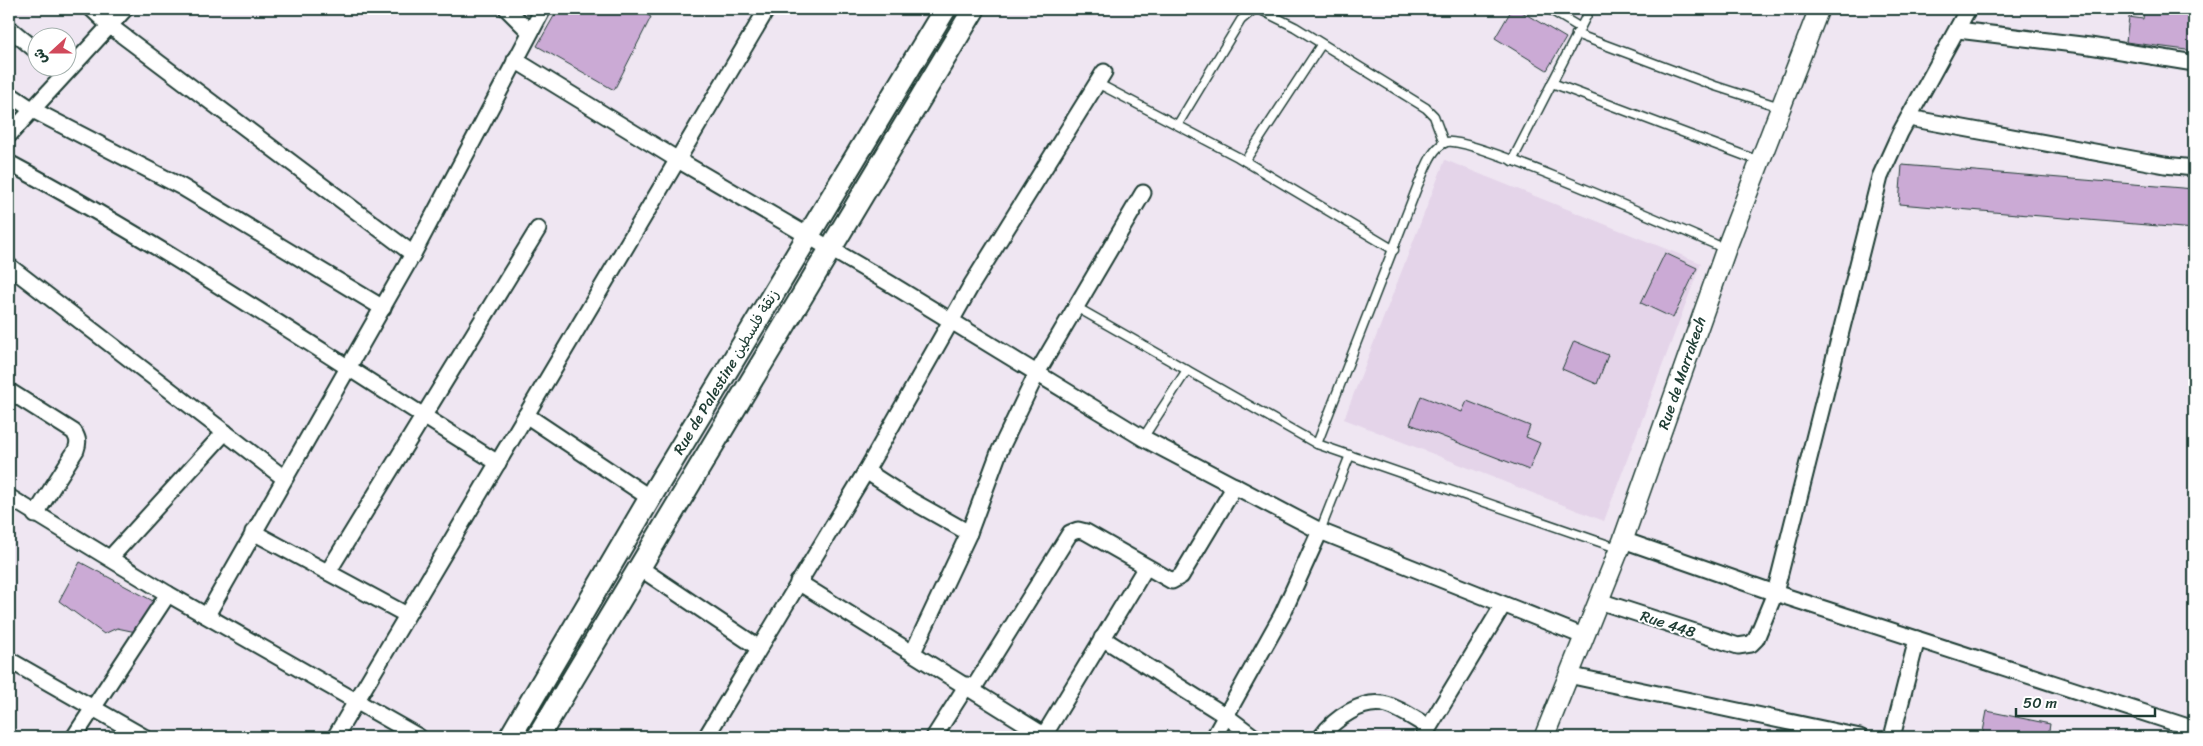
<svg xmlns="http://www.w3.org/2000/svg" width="2203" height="746" font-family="Sriracha,'Playpen Sans Arabic',sans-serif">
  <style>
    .built { fill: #e4d4e9 }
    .building { fill: #cbaad5; stroke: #1f3d34 }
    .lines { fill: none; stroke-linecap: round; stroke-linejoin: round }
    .service-casing { stroke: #1f3d34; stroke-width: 11 }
    .minor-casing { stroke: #1f3d34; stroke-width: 19 }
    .tertiary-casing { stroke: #1f3d34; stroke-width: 22 }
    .secondary-casing { stroke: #1f3d34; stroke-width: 25 }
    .service { stroke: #fff; stroke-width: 8 }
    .minor { stroke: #fff; stroke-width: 15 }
    .tertiary { stroke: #fff; stroke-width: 19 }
    .secondary { stroke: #fff; stroke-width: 21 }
    .labels { text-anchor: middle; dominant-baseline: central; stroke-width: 4; stroke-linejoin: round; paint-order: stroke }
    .street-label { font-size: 15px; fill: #1f3d34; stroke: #fff }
  </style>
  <rect width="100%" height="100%" fill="#efe6f2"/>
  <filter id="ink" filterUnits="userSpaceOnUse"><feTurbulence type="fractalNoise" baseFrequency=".02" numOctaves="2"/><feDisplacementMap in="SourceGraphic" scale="10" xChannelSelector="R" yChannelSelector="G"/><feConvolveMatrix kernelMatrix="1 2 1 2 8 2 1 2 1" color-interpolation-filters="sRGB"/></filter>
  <g filter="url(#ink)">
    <!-- built -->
    <path class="built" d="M1445 160 1701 263 1604 521 1344 419Z"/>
    <!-- building -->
    <g class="building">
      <path d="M558 9H636L651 17 614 90 537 46Z"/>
      <path d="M1512 9H1517L1566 38 1547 70 1495 38Z"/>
      <path d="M2144 9H2194V51L2126 42 2129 17 2143 19Z"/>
      <path d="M1902 165 2194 189V229L1899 204Z"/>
      <path d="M1665 253 1697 268 1673 318 1641 303Z"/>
      <path d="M1574 341 1608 355 1597 384 1562 369Z"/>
      <path d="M1421 396 1462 412 1467 401 1530 426 1526 437 1540 443 1529 470 1410 424Z"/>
      <path d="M80 562 155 602 136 632 117 628 104 634 59 601Z"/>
      <path d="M1987 711 2050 724 2048 737H1982Z"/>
    </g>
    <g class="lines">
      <!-- service casing -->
      <g class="service-casing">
        <g id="service">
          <path d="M1259 9 1295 27 1426 108 1434 116 1444 143"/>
          <path d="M1549 9 1579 27"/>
          <path d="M1576 34 1715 86 1780 107"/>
          <path d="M1097 83 1238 157 1394 250"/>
          <path d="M1552 83 1759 161"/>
          <path d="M1178 124 1241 20 1254 9"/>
          <path d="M1245 161 1321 45"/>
          <path d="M1512 161 1590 9"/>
          <path d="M1076 307 1317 444 1620 549"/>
          <path d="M1143 438 1187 370"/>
          <path d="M1317 444 1418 185C1425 171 1431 147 1447 142 1471 136 1688 233 1726 249"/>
          <path d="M1320 531 1350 455"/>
        </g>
      </g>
      <!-- minor casing -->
      <g class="minor-casing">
        <g id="minor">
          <path d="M92 9 110 26 413 254"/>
          <path d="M507 9 530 32"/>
          <path d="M9 28 38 52"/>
          <path d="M1958 30 2090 46 2194 63"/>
          <path d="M515 60 678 160 889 283 1143 438 1320 531 1583 636"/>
          <path d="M9 94 33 110 182 187 383 308"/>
          <path d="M1909 118 2165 165 2194 168"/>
          <path d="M9 135 125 9"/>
          <path d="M9 163C178 253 336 362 498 463"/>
          <path d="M9 266 284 478"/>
          <path d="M9 391 74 432C78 439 79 442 76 450L35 515"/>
          <path d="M526 415 650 498"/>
          <path d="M866 471 912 501 969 533"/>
          <path d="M9 497 168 594 419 737"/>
          <path d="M253 532 407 615"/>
          <path d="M1623 540 1775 593 2194 729"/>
          <path d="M110 558 225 432"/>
          <path d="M640 568 759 648"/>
          <path d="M328 572 538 229"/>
          <path d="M798 582 1047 737"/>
          <path d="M1599 601 1738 646 1751 644 1756 639 1775 593 1880 177 1900 133 1968 9"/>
          <path d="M207 615 413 254 543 9"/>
          <path d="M1102 638 1226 716 1254 737"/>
          <path d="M913 652 969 533 999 452 1037 373 1143 193"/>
          <path d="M9 660 144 737"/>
          <path d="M1568 675 1860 737"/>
          <path d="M973 689 1070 533 1078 530 1086 532 1172 581 1181 576 1235 486"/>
          <path d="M74 737 168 594"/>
          <path d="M335 737 767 9"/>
          <path d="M706 737 866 471 972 284 1104 72"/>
          <path d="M934 737 967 685"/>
          <path d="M1043 737 1146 567"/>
          <path d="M1214 737 1282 615 1320 531"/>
          <path d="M1321 737C1334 719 1363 698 1387 705 1401 709 1416 720 1429 727"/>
          <path d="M1423 737 1503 605"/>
          <path d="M1892 737 1917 639"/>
        </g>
      </g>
      <!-- tertiary casing -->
      <g class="tertiary-casing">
        <path id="tertiary" d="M1544 737 1623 540 1726 249 1819 9"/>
      </g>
      <!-- secondary casing -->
      <g class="secondary-casing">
        <g id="secondary">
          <path d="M510 737 650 498 945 9"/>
          <path d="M538 737 974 9"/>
        </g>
      </g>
      <!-- service -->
      <use href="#service" class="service"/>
      <!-- minor -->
      <use href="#minor" class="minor"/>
      <!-- tertiary -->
      <use href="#tertiary" class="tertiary"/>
      <!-- secondary -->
      <use href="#secondary" class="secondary"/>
    </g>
  </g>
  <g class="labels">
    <!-- street labels -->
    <g class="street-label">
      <text transform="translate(726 372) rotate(-59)">Rue de Palestine زنقة فلسطين</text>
      <text transform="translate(1682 373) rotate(-71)">Rue de Marrakech</text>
      <text transform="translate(1668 624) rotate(18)">Rue 448</text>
    </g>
  </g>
  <!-- margin -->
  <rect width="2203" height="746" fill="none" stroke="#fff" stroke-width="30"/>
  <rect x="15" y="15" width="2173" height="716" fill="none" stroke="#1f3d34" stroke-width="2" filter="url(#ink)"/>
  <!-- north arrow -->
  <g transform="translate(52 52) rotate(249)"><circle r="24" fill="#ffffff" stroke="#a5b1ae"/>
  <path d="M0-4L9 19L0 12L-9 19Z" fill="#d1495b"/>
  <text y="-8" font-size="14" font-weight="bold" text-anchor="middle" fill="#1f3d34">ش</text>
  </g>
  <!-- scale -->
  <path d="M2016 708v8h139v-8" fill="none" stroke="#1f3d34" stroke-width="2.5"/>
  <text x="2023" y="708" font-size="15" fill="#1f3d34" stroke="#ffffff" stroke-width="4" paint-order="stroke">50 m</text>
</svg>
